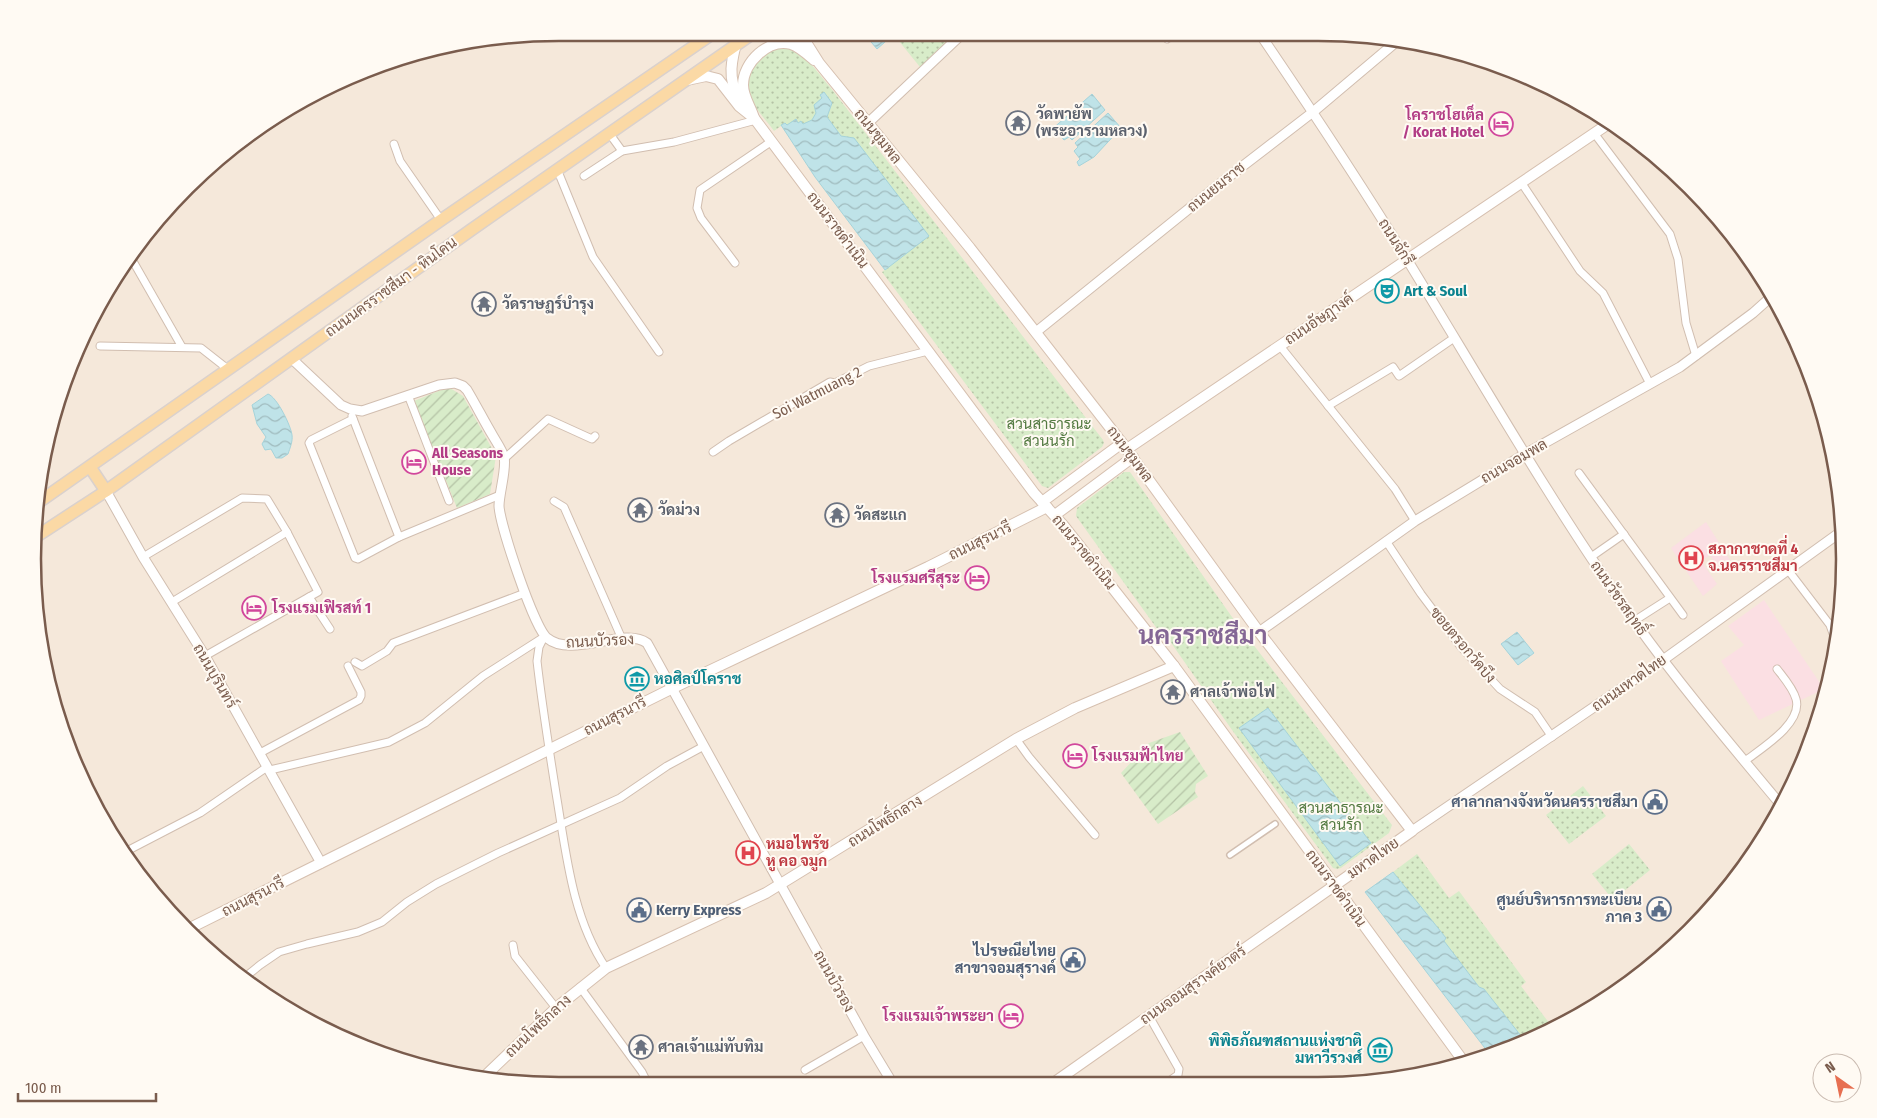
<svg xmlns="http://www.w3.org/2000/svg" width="1877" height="1118" font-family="'Fira Sans Condensed',Sarabun,sans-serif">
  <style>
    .residential { fill: #f5e8da }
    .medical { fill: #fbdfe3 }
    .grass { fill: url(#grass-dots) }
    .garden { fill: url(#garden-furrows) }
    .water { fill: url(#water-waves); stroke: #a5d3da }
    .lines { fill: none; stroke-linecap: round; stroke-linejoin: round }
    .pedestrian-casing { stroke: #d1beb0; stroke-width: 8 }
    .minor-casing { stroke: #d1beb0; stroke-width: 9 }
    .tertiary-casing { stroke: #d1beb0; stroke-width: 11 }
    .secondary-casing { stroke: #d6c0b0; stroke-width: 12 }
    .primary-casing { stroke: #dad1cd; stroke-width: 14 }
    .pedestrian { stroke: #fff; stroke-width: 5 }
    .minor { stroke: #fff; stroke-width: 7 }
    .tertiary { stroke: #fff; stroke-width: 9 }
    .secondary { stroke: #fff; stroke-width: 10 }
    .primary { stroke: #fbd9a5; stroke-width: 11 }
    .labels { text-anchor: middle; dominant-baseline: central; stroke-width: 4; stroke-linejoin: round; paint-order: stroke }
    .worship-label { font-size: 15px; font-weight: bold; fill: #5b616d; stroke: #fffaf3; text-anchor: start }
    .hotel-label { font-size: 15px; font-weight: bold; fill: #b23c85; stroke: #fffaf3; text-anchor: end }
    .street-label { font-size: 15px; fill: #7a5c4d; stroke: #fffaf3 }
    .culture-label { font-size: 15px; font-weight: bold; fill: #0d838f; stroke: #fffaf3; text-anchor: start }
    .park-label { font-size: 15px; fill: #537a41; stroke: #fffaf3 }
    .health-label { font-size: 15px; font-weight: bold; fill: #be3a42; stroke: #fffaf3; text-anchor: start }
    .service-label { font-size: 15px; font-weight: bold; fill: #4e5e75; stroke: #fffaf3; text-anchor: end }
    .town-label { font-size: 25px; font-weight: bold; fill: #846695; stroke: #fffaf3 }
    .rim { fill: none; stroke: #7a5c4d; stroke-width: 2.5 }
  </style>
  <defs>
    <pattern id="grass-dots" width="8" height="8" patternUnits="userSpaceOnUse" patternTransform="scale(1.25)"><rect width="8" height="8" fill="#d8ecc9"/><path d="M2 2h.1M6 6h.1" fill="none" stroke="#b4c2a5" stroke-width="1.8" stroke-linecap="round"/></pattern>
    <pattern id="garden-furrows" width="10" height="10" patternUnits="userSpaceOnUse" patternTransform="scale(1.25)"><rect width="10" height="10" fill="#d8ecc9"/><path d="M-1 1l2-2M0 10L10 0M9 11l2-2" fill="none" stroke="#b4c2a5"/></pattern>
    <pattern id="water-waves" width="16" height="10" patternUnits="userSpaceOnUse" patternTransform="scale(1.25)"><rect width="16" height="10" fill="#bfe3e8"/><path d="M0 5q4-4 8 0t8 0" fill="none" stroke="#a0bbbe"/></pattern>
  </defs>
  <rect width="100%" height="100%" fill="#fdf6ec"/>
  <!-- residential -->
  <path class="residential" d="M1353 34 1488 61 1611 121 1690 187 1756 267 1805 358 1834 457 1844 559 1834 662 1804 761 1756 852 1665 955 1581 1015 1487 1058 1353 1084H524L389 1057 266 997 187 931 141 879 103 822 61 729 43 661 33 559 37 490 60 390 121 266 187 187 239 141 326 87 390 60 490 37Z"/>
  <!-- medical -->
  <g class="medical">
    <path d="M1706 522 1733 565 1722 573 1710 555 1701 561 1717 584 1703 596 1671 548Z"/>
    <path d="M1764 600 1824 689 1759 720 1721 661 1744 645 1728 626Z"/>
  </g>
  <!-- grass -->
  <g class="grass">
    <path d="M894 35H954L920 67Z"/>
    <path d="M782 47C805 51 816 71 830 87L1103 440 1104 443 1102 447 1048 488 1042 486 882 272 928 236 841 136 827 117 832 103 822 98C817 107 816 124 804 124 798 124 793 124 787 126L785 123 774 131C766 120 754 108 749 95 746 90 747 85 748 80 751 59 763 53 782 47Z"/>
    <path d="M1124 472H1130L1232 617 1392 825 1389 833 1341 868 1337 869 1333 868 1232 730 1167 637H1163L1076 516 1077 508Z"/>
    <path d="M1583 786 1606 816 1569 844 1546 815Z"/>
    <path d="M1629 844 1650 870 1613 900 1592 874Z"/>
    <path d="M1417 854 1449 898 1459 891 1526 982 1521 986 1553 1028 1525 1041 1484 989 1479 987 1444 941 1446 938 1393 872Z"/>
  </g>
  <!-- garden -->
  <g class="garden">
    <path d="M446 388H450L463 396 496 456 490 494 457 508 414 401Z"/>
    <path d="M1180 732 1208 776 1196 784 1195 792 1198 797 1158 824 1121 773 1149 743Z"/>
  </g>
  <!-- water -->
  <g class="water">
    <path d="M893 35 877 49 866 36Z"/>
    <path d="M824 92 832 103 827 117 841 136 854 138 929 236 885 270 815 177 781 125 785 123 787 125 796 119 798 123 801 121 803 124 812 120 816 113 814 105 822 98 820 95Z"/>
    <path d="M1092 94 1105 110 1072 140 1069 137 1064 140 1058 132 1053 135 1050 131Z"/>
    <path d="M1108 113 1121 128 1094 157 1079 166 1077 162 1080 159 1074 151 1078 147 1075 143Z"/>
    <path d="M268 394C277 397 291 426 292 435 293 441 290 448 288 454L282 458H276L271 449 265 450 262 444 266 437 257 424 252 405Z"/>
    <path d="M1517 632 1534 653 1518 665 1501 644Z"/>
    <path d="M1268 708 1371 843 1340 866 1239 728Z"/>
    <path d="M1393 872 1446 938 1444 941 1479 987 1484 989 1525 1041 1491 1056 1365 892Z"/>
  </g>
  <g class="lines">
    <!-- pedestrian casing -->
    <g class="pedestrian-casing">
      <path id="pedestrian" d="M1230 855 1275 824"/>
    </g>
    <!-- minor casing -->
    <g class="minor-casing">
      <g id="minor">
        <path d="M1167 39 1174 34"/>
        <path d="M609 133 622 151"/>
        <path d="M1594 133 1670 234 1678 259 1686 323 1696 356"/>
        <path d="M394 144 400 161 441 220"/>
        <path d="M557 169 593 257 659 352"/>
        <path d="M584 176 622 151 674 142 756 120"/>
        <path d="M1521 182 1580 271 1603 293 1650 384"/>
        <path d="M130 256 182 347"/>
        <path d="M735 263 701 218 697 208 700 190 772 141"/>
        <path d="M123 264 132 259"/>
        <path d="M100 346 201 348 229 370"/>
        <path d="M1280 346 1395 489 1415 521"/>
        <path d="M408 395 449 501"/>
        <path d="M1328 406 1393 367 1399 376 1454 338"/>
        <path d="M352 416 399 537"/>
        <path d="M353 419 311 440 309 443 355 558 358 559 399 537 500 495"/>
        <path d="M713 452 729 441 830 382 835 383 869 366 928 351"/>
        <path d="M504 459 548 419 592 439 595 436"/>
        <path d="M1579 473 1683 615"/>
        <path d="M554 501 564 507 622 639"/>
        <path d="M1386 541 1421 594 1461 647 1500 689 1535 712 1552 737"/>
        <path d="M143 557 242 498 267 499 287 532 318 592 309 597 330 629"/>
        <path d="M1591 557 1624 534"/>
        <path d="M1788 570 1830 625 1836 642"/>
        <path d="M172 602 287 532"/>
        <path d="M1634 621 1670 598"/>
        <path d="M544 637 539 647 537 661C542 705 549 749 556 793 566 852 572 918 606 968"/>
        <path d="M205 656 309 597"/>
        <path d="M355 662 362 666 387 651 393 643 525 593"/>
        <path d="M1016 739 1029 757 1095 835"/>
        <path d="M260 753 359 700 361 696V692L348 666"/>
        <path d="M1745 761C1762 748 1803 723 1796 699 1793 688 1784 678 1777 669"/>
        <path d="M270 770 389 742 425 723 483 676 544 637"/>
        <path d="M123 853 200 813 267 767"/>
        <path d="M513 945 515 956 556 1008"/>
        <path d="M244 978 260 965 279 952 307 944 358 932 382 922 407 902 436 884 498 853 620 798 667 766 704 746"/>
        <path d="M580 987 642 1072 648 1084"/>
        <path d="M1149 1016 1179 1069 1178 1075 1165 1084"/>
        <path d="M805 1070 864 1036"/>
      </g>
    </g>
    <!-- tertiary casing -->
    <g class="tertiary-casing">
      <g id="tertiary">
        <path d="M1260 34C1311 109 1361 184 1408 261 1482 382 1553 506 1635 622 1680 685 1731 745 1781 805"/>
        <path d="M868 123 961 35"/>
        <path d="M1036 332 1222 182 1313 112 1396 42"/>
        <path d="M292 359 341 405 350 409 362 411 439 385 455 383 463 386 467 390C476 405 484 421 493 436 497 443 502 450 504 457 507 468 499 493 499 506 500 525 534 628 547 638 572 659 624 626 647 643L864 1036 893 1084"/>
        <path d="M106 491 143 557 205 656 321 863"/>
        <path d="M1259 632 1415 521 1525 454 1680 367 1753 313 1772 296"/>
        <path d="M1412 831 1663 660 1842 531"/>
        <path d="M1663 956 1667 953"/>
      </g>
    </g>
    <!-- secondary casing -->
    <g class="secondary-casing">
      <g id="secondary">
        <path d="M738 36C732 58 726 79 740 99"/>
        <path d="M789 36 803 45"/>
        <path d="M802 36 819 63 970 248 1122 443 1259 632 1412 831 1052 1084"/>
        <path d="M687 80 706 76 718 79 739 106 754 118 1034 493 1063 525 1174 666 1464 1062"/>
        <path d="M754 118C751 107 743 97 743 85 743 62 769 38 791 44 800 47 807 54 814 60"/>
        <path d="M1127 449 1611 122"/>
        <path d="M1042 502 1122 443"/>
        <path d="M1055 515 1133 457"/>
        <path d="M186 930 673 688 928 567 1047 507"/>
        <path d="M485 1076 556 1008 606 968 766 893 1016 739 1075 708 1174 666"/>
      </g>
    </g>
    <!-- primary casing -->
    <g class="primary-casing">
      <g id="primary">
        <path d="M90 467 106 491"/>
        <path d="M36 504 441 220 709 36"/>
        <path d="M34 538 106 491 471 230 749 36"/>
      </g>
    </g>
    <!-- pedestrian -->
    <use href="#pedestrian" class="pedestrian"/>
    <!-- minor -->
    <use href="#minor" class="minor"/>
    <!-- tertiary -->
    <use href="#tertiary" class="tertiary"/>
    <!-- secondary -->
    <use href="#secondary" class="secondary"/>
    <!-- primary -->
    <use href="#primary" class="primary"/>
  </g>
  <!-- icons -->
  <defs>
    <g id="temple-ring" transform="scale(1.25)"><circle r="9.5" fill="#fffaf3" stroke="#6b7280" stroke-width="1.5"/><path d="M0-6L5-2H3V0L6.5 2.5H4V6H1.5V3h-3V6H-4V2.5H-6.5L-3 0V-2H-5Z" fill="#6b7280"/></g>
    <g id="hotel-ring" transform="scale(1.25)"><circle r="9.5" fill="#fffaf3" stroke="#d1479c" stroke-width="1.5"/><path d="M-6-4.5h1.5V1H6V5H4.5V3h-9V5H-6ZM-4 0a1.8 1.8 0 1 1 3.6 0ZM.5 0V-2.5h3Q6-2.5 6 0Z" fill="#d1479c"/></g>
    <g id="theatre-ring" transform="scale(1.25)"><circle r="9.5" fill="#fffaf3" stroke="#0f9aa8" stroke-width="1.5"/><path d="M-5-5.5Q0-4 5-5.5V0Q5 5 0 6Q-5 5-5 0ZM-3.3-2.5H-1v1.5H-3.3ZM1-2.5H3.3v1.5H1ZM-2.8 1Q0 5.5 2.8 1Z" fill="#0f9aa8"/></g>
    <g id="hospital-ring" transform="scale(1.25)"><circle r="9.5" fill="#fffaf3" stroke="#e0444e" stroke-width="1.5"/><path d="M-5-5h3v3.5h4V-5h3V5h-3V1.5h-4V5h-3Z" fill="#e0444e"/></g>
    <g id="museum-ring" transform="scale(1.25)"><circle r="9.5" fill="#fffaf3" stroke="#0f9aa8" stroke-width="1.5"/><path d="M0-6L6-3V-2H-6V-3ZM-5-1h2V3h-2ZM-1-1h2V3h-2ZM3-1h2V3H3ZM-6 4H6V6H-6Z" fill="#0f9aa8"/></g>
    <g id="civic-ring" transform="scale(1.25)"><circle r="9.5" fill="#fffaf3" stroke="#5c6f8a" stroke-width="1.5"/><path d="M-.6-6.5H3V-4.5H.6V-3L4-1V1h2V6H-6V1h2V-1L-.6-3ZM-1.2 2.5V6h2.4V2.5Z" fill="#5c6f8a"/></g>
  </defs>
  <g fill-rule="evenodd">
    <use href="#temple-ring" x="1018" y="123"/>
    <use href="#hotel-ring" x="1501" y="124"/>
    <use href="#theatre-ring" x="1387" y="291"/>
    <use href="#temple-ring" x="484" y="304"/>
    <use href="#hotel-ring" x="414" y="462"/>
    <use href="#temple-ring" x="640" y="510"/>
    <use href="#temple-ring" x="837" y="515"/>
    <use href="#hospital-ring" x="1691" y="558"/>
    <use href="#hotel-ring" x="977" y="578"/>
    <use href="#hotel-ring" x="254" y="608"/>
    <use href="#museum-ring" x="637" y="679"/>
    <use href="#temple-ring" x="1173" y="692"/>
    <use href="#hotel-ring" x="1075" y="756"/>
    <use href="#civic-ring" x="1655" y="802"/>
    <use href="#hospital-ring" x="748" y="853"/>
    <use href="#civic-ring" x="1659" y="909"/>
    <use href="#civic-ring" x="639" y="910"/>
    <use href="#civic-ring" x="1073" y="960"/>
    <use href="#hotel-ring" x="1011" y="1016"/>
    <use href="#temple-ring" x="641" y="1047"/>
    <use href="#museum-ring" x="1380" y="1050"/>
  </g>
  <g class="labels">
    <!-- worship labels -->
    <g class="worship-label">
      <text x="1036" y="114">วัดพายัพ<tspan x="1036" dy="17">(พระอารามหลวง)</tspan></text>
      <text x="502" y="304">วัดราษฏร์บำรุง</text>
      <text x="658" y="510">วัดม่วง</text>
      <text x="854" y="515">วัดสะแก</text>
      <text x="1190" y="692">ศาลเจ้าพ่อไฟ</text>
      <text x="658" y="1047">ศาลเจ้าแม่ทับทิม</text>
    </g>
    <!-- hotel labels -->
    <g class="hotel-label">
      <text x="1484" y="115">โคราชโฮเต็ล<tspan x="1484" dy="17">/ Korat Hotel</tspan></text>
      <text x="432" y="453" text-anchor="start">All Seasons<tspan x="432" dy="17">House</tspan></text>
      <text x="960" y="578">โรงแรมศรีสุระ</text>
      <text x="272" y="608" text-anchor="start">โรงแรมเฟิรสท์ 1</text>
      <text x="1092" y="756" text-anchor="start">โรงแรมฟ้าไทย</text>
      <text x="994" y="1016">โรงแรมเจ้าพระยา</text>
    </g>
    <!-- street labels -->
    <g class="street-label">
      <text transform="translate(878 136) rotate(51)">ถนนชุมพล</text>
      <text transform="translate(1216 187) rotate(-39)">ถนนยมราช</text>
      <text transform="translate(838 230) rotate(53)">ถนนราชดำเนิน</text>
      <text transform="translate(1396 242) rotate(58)">ถนนจักรี</text>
      <text transform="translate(391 287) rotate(-36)">ถนนนครราชสีมา - หินโคน</text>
      <text transform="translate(1319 319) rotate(-34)">ถนนอัษฎางค์</text>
      <text transform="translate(817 393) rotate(-27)">Soi Watmuang 2</text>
      <text transform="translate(1130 454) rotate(53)">ถนนชุมพล</text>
      <text transform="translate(1514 461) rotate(-30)">ถนนจอมพล</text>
      <text transform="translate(980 541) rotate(-26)">ถนนสุรนารี</text>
      <text transform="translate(1084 552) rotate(51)">ถนนราชดำเนิน</text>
      <text transform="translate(1619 598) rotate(55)">ถนนวัชรสฤทธิ์</text>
      <text transform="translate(600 641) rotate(-3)">ถนนบัวรอง</text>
      <text transform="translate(1463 645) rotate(50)">ซอยตรอกวัดบึง</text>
      <text transform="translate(215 676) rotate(60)">ถนนบุรินทร์</text>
      <text transform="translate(1629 683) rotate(-35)">ถนนมหาดไทย</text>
      <text transform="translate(615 716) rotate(-27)">ถนนสุรนารี</text>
      <text transform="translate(885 821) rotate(-32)">ถนนโพธิ์กลาง</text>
      <text transform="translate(1373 858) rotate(-35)">มหาดไทย</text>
      <text transform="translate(1336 888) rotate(54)">ถนนราชดำเนิน</text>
      <text transform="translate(253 897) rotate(-27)">ถนนสุรนารี</text>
      <text transform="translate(834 981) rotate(61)">ถนนบัวรอง</text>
      <text transform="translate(1193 985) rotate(-35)">ถนนจอมสุรางค์ยาตร์</text>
      <text transform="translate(538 1026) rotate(-43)">ถนนโพธิ์กลาง</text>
    </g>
    <!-- culture labels -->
    <g class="culture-label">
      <text x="1404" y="291">Art &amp; Soul</text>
      <text x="654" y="679">หอศิลป์โคราช</text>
      <text x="1362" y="1041" text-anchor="end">พิพิธภัณฑสถานแห่งชาติ<tspan x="1362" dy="17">มหาวีรวงศ์</tspan></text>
    </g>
    <!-- park labels -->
    <g class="park-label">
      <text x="1049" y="424">สวนสาธารณะ<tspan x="1049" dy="17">สวนนรัก</tspan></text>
      <text x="1341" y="808">สวนสาธารณะ<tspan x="1341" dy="17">สวนรัก</tspan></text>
    </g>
    <!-- health labels -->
    <g class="health-label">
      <text x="1708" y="549">สภากาชาดที่ 4<tspan x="1708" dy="17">จ.นครราชสีมา</tspan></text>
      <text x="766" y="844">หมอไพรัช<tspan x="766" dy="17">หู คอ จมูก</tspan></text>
    </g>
    <!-- service labels -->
    <g class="service-label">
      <text x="1638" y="802">ศาลากลางจังหวัดนครราชสีมา</text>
      <text x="1642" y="900">ศูนย์บริหารการทะเบียน<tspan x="1642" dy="17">ภาค 3</tspan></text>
      <text x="656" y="910" text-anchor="start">Kerry Express</text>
      <text x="1056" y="951">ไปรษณียไทย<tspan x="1056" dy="17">สาขาจอมสุรางค์</tspan></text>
    </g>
    <!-- town labels -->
    <g class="town-label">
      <text x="1203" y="636">นครราชสีมา</text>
    </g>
  </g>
  <!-- crop -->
  <path d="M0 0H1877V1118H0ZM559 41H1318A518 518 0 0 1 1836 559V559A518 518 0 0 1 1318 1077H559A518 518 0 0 1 41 559V559A518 518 0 0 1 559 41Z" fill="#fffaf3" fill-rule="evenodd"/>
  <path class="rim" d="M559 41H1318A518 518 0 0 1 1836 559V559A518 518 0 0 1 1318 1077H559A518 518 0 0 1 41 559V559A518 518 0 0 1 559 41Z"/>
  <!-- north arrow -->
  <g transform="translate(1837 1078) rotate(327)"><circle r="24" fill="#fffaf3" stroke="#cabbb1"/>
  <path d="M0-4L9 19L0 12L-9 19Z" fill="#e76f51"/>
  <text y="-8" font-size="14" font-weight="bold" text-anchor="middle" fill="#7a5c4d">N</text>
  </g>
  <!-- scale -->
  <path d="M18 1093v8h138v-8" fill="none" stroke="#7a5c4d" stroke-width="2.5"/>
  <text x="25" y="1093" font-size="15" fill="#7a5c4d" stroke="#fffaf3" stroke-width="4" paint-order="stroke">100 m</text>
</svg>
